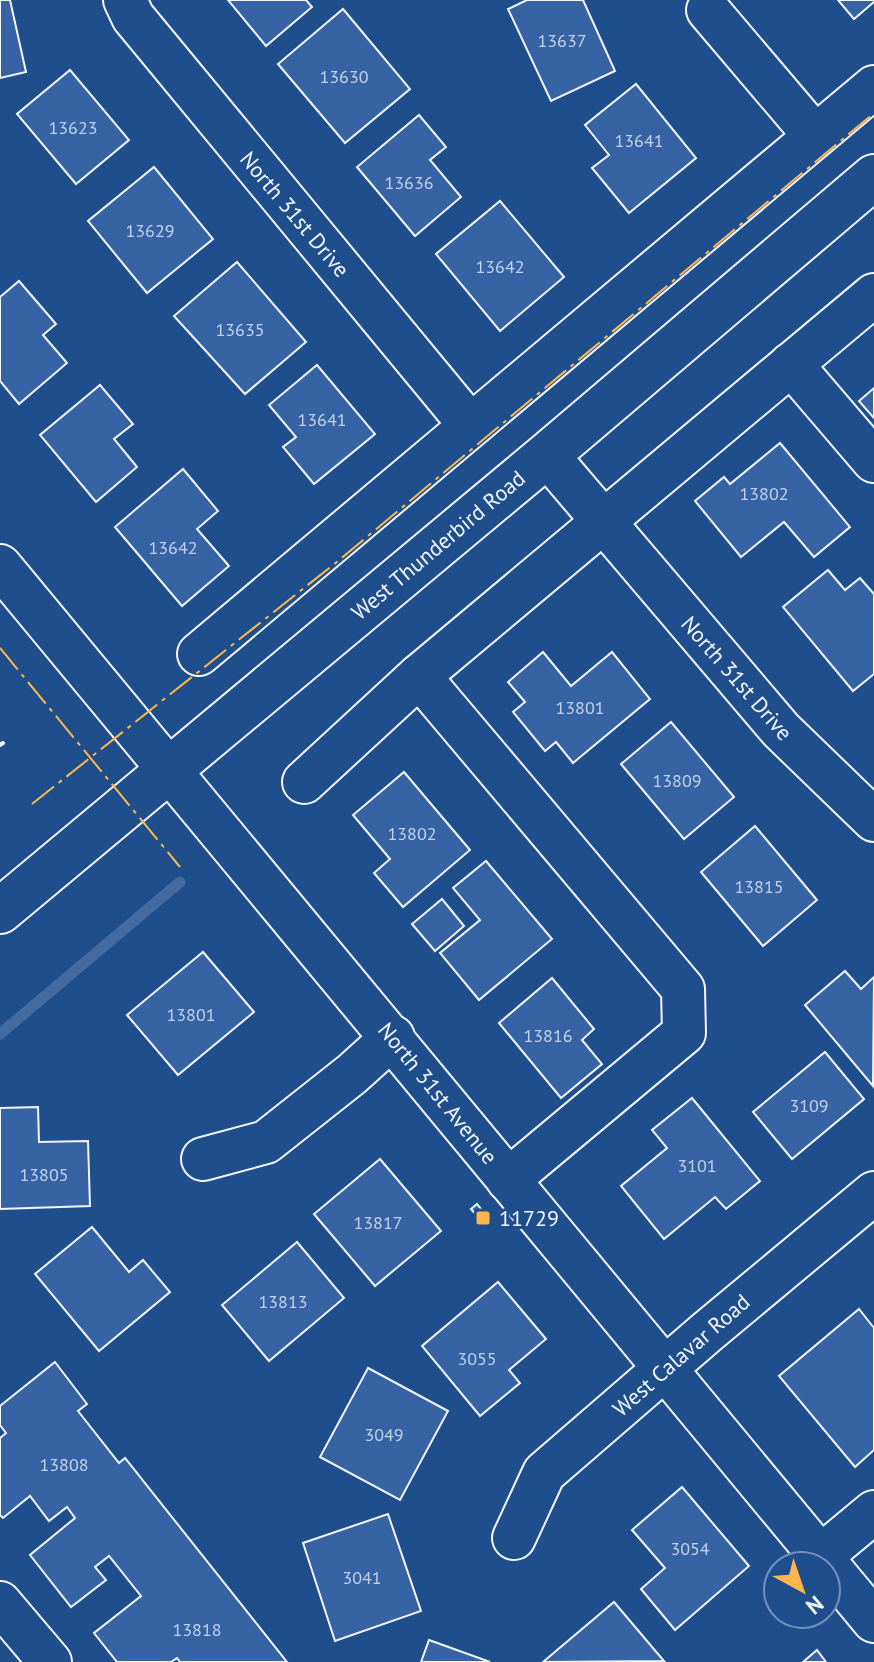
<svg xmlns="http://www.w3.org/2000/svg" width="874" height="1662" font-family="'PT Sans',sans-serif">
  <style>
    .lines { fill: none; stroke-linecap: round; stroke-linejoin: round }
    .stream { stroke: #446ba0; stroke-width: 11 }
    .building { fill: #3563a3; stroke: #f2f6ff; stroke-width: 2 }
    .minor-casing { stroke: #f2f6ff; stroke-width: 46 }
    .major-casing { stroke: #f2f6ff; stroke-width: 48 }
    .minor { stroke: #1f4e8c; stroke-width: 42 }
    .major { stroke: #1f4e8c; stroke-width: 44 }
    .wall { stroke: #f2f6ff; stroke-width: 4 }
    .power { stroke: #ffb74d; stroke-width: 2; stroke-dasharray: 28 6 4 6; stroke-linecap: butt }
    .poi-dot { fill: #ffb74d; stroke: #1f4e8c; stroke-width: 3 }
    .labels { text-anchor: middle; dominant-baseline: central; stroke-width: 6; stroke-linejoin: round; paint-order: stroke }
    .number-label { font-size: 18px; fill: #c3d1e8 }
    .street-label { font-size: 22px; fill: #f2f6ff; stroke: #1f4e8c }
    .poi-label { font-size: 22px; fill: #f2f6ff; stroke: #1f4e8c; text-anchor: start }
  </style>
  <rect width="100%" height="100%" fill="#1f4e8c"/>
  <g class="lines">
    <!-- stream -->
    <path class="stream" d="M0 1034 180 882"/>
  </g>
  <!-- building -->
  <g class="building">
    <path d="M0 0H10L26 72 0 78Z"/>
    <path d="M228 0H306L312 7 266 46Z"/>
    <path d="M527 0H583L615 71 551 101 508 9Z"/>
    <path d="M838 0H874V2L854 19Z"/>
    <path d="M343 9 410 89 345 143 278 64Z"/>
    <path d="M70 70 129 140 76 184 17 114Z"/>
    <path d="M636 84 696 158 629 213 592 168 609 155 585 125Z"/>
    <path d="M419 115 446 147 430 160 461 197 415 236 357 167Z"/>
    <path d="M154 167 213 239 147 293 88 221Z"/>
    <path d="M500 201 564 277 500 331 436 254Z"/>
    <path d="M237 262 306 342 245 394 174 316Z"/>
    <path d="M19 281 56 324 43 335 67 363 19 404 0 381V297Z"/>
    <path d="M317 365 375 434 314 484 283 447 296 437 269 405Z"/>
    <path d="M100 385 133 424 114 439 137 467 96 502 40 435Z"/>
    <path d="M874 388V418L859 401Z"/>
    <path d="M780 443 850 527 814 557 784 522 741 557 695 501 724 477 730 484Z"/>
    <path d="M183 469 218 511 197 529 229 566 182 606 115 527Z"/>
    <path d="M828 570 845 590 860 578 874 594V674L853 691 783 607Z"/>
    <path d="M543 652 571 686 612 652 650 699 573 763 556 742 545 751 513 712 525 702 508 682Z"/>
    <path d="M671 722 734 797 684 839 621 764Z"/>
    <path d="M404 772 470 850 403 907 374 873 390 859 353 815Z"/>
    <path d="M755 826 817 900 763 946 701 872Z"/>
    <path d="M486 861 552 939 479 1000 440 953 480 920 453 888Z"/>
    <path d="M442 899 464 926 435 951 412 924Z"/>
    <path d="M203 952 254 1012 178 1075 127 1015Z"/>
    <path d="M845 971 861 989 874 977 873 1086 805 1005Z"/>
    <path d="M552 978 594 1029 582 1040 602 1064 561 1098 499 1023Z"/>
    <path d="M825 1052 864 1099 792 1159 753 1112Z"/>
    <path d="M692 1098 760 1181 726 1209 715 1197 664 1239 621 1186 667 1148 652 1130Z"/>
    <path d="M38 1107 39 1142 88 1141 90 1206 0 1209V1108Z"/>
    <path d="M380 1159 441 1231 375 1286 314 1214Z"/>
    <path d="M477 1204 489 1219 483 1223 471 1209Z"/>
    <path d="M92 1227 129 1272 143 1260 170 1292 99 1351 35 1274Z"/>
    <path d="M297 1242 344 1298 269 1361 222 1305Z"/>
    <path d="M498 1282 546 1339 509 1370 520 1383 480 1416 422 1346Z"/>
    <path d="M859 1309 874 1328V1450L855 1467 779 1376Z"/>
    <path d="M55 1362 87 1404 78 1411 119 1463 125 1458 287 1662H180L177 1658 171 1662H117L94 1633 141 1596 109 1556 95 1567 106 1580 71 1607 30 1555 75 1518 67 1507 49 1521 30 1496 3 1518 0 1515V1438L6 1433 0 1425V1406Z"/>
    <path d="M368 1368 448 1411 400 1500 320 1457Z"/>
    <path d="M682 1487 749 1566 675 1630 641 1589 665 1568 632 1530Z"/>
    <path d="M388 1514 421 1611 335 1641 303 1543Z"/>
    <path d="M614 1602 664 1661 543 1662Z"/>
    <path d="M429 1640 490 1662H421Z"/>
    <path d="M817 1650 826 1662H803Z"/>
  </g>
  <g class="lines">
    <!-- minor casing -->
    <g class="minor-casing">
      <g id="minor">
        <path d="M125 0 133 17 470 425"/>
        <path d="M708 10 815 136"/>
        <path d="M791 364 874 461"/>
        <path d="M547 455 781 730 874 820"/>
        <path d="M0 566 874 1621"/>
        <path d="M199 654 874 87"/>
        <path d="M419 676 683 989 684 1033 508 1180"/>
        <path d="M304 782 419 676 874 295"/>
        <path d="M203 1159 266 1142 352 1074 393 1037"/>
        <path d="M514 1538 544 1473 707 1332 874 1193"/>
        <path d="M821 1556 874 1512"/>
        <path d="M0 1603 50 1662"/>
      </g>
    </g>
    <!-- major casing -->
    <g class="major-casing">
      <path id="major" d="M0 911 547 455 874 177"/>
    </g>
    <!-- minor -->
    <use href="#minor" class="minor"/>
    <!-- major -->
    <use href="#major" class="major"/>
    <!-- wall -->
    <path class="wall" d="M0 745 3 743"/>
    <!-- power -->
    <g class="power">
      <path d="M0 648 180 867"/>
      <path d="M32 804 338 561 874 113"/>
    </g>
  </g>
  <!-- markers -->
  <rect class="poi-dot" x="475" y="1210" width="16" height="16" rx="4"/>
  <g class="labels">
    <!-- number labels -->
    <g class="number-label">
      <text x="562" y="40">13637</text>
      <text x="344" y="76">13630</text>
      <text x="73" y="127">13623</text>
      <text x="639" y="140">13641</text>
      <text x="409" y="182">13636</text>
      <text x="150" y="230">13629</text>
      <text x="500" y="266">13642</text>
      <text x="240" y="329">13635</text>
      <text x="322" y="419">13641</text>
      <text x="764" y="493">13802</text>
      <text x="173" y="547">13642</text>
      <text x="580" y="707">13801</text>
      <text x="677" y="780">13809</text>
      <text x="412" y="833">13802</text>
      <text x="759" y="886">13815</text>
      <text x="191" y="1014">13801</text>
      <text x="548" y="1035">13816</text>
      <text x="809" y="1105">3109</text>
      <text x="697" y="1165">3101</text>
      <text x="44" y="1174">13805</text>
      <text x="378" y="1222">13817</text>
      <text x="283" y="1301">13813</text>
      <text x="477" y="1358">3055</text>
      <text x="384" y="1434">3049</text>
      <text x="64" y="1464">13808</text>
      <text x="690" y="1548">3054</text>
      <text x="362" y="1577">3041</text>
      <text x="197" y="1629">13818</text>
    </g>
    <!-- street labels -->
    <g class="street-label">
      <text transform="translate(295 214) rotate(50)">North 31st Drive</text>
      <text transform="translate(438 545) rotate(-40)">West Thunderbird Road</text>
      <text transform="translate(737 678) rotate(49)">North 31st Drive</text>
      <text transform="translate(438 1093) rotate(51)">North 31st Avenue</text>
      <text transform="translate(681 1355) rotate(-41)">West Calavar Road</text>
    </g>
    <!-- poi labels -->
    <g class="poi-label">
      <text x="499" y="1218">11729</text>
    </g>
  </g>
  <!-- north arrow -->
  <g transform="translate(802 1590) rotate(140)"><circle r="38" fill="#1f4e8c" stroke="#7391ba" stroke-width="2"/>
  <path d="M0-6L14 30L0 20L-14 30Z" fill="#ffb74d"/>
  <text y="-12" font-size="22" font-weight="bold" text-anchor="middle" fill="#f2f6ff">N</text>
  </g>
</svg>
